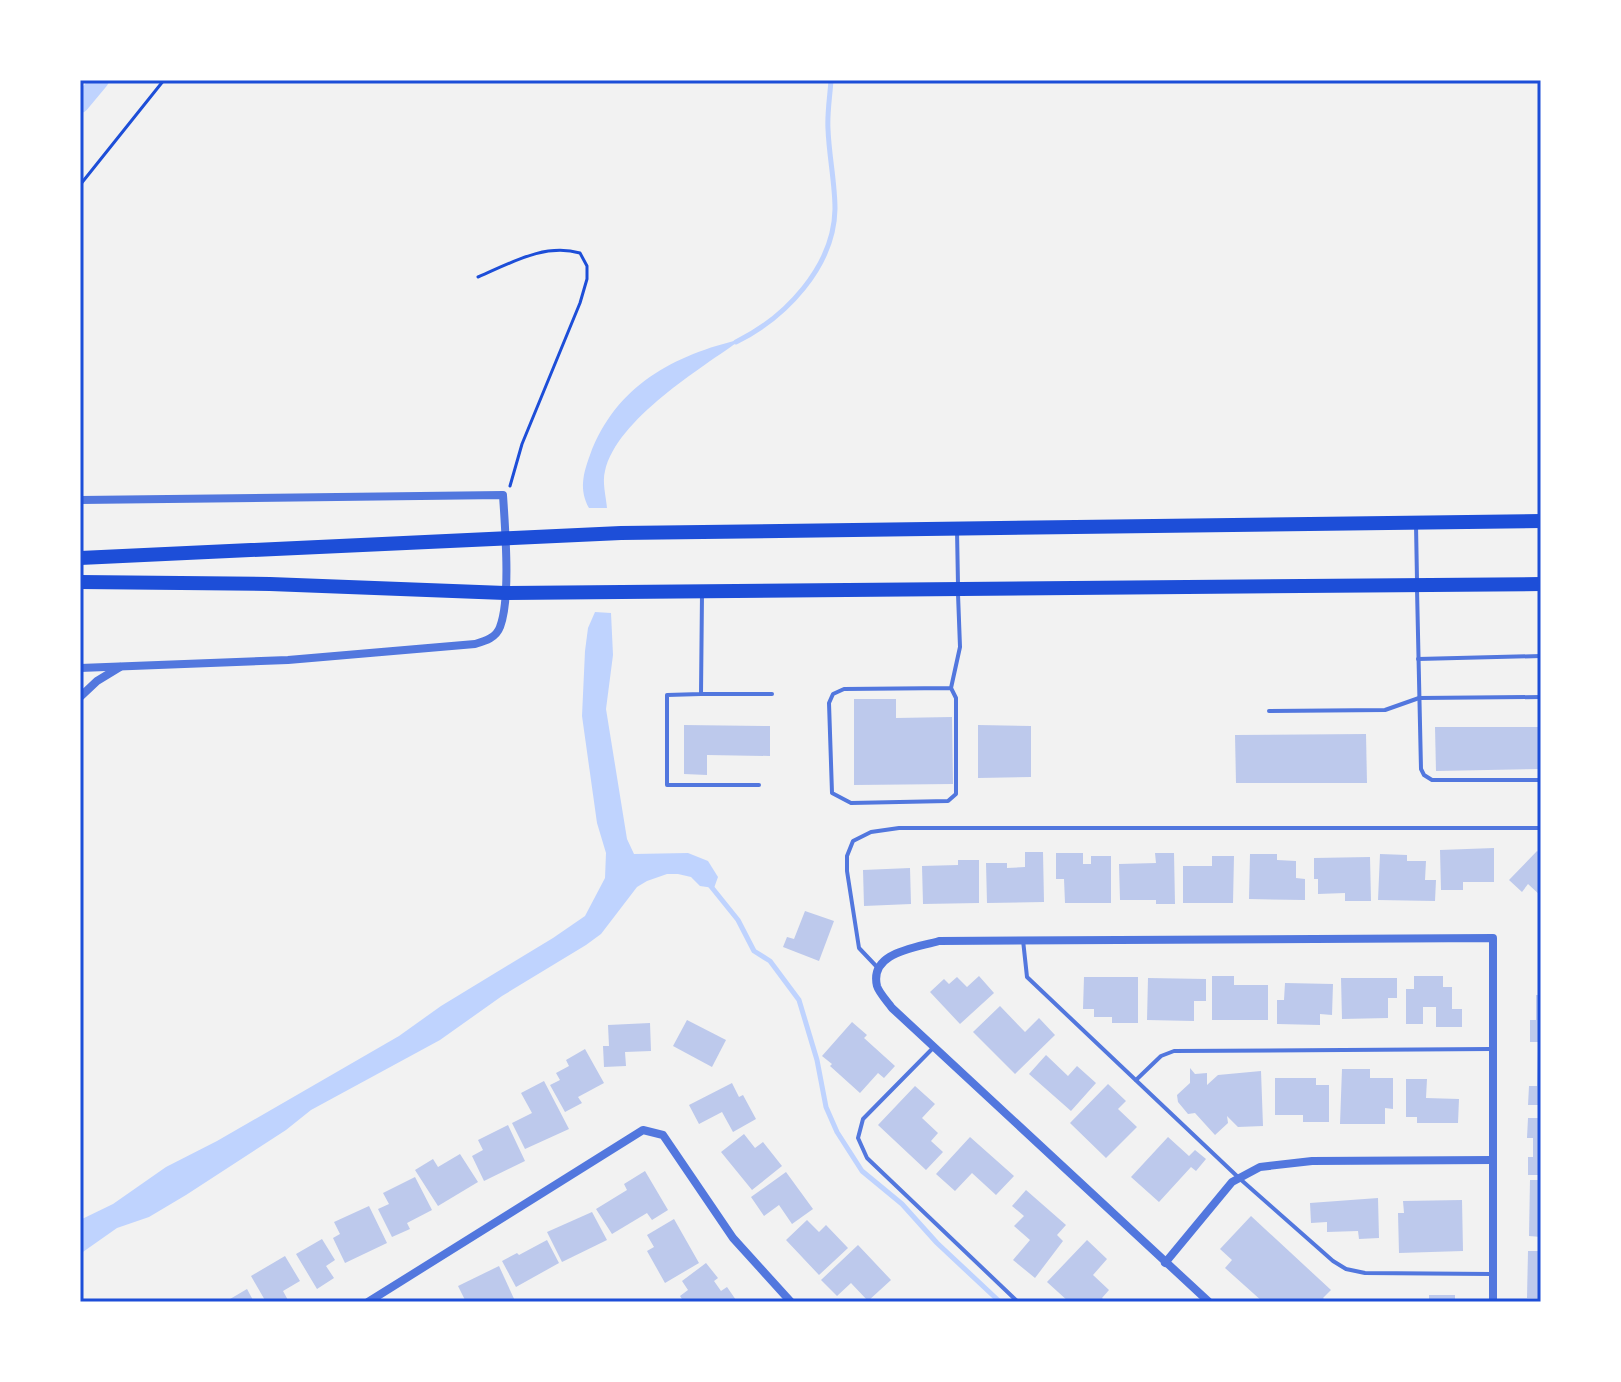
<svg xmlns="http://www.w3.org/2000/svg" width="1621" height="1382" font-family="Barlow,sans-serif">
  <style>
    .water { fill: #bfd3fe }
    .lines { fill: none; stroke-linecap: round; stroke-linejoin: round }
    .stream { stroke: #bfd3fe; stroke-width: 5 }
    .canal { stroke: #bfd3fe; stroke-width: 18 }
    .building { fill: #bdc9ec }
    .path { stroke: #1d4ed8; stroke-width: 3 }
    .service { stroke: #5277de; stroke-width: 4 }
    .minor { stroke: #5277de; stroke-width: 8 }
    .trunk { stroke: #1d4ed8; stroke-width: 14 }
    .neatline { fill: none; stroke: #1d4ed8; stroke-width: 3 }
  </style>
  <rect width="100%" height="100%" fill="#f2f2f2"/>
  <!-- water -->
  <g class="water">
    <path d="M742 339C700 369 617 419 605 471 602 482 606 496 607 508H589C579 490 583 474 590 455 616 385 674 355 742 339Z"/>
    <path d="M595 612 611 613 613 655 606 709 627 839 634 854 688 853 708 861 718 877 714 888 700 886 691 877 678 874H667L647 881 637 887 601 934 586 945 502 996 440 1040 311 1110 286 1130 186 1195 149 1217 117 1228 80 1254V1220L113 1204 166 1167 217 1141 399 1036 441 1006 553 938 585 916 605 878 606 853 597 823 582 716 585 651 588 628Z"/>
  </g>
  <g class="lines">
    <!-- stream -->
    <g class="stream">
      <path d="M736 342C785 318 834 267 835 209 835 183 829 156 828 129 827 113 830 96 831 80"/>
      <path d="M709 884 738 920 754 951 770 961 799 1000 817 1060 826 1107 837 1132 862 1171 902 1204 937 1243 1000 1302"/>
    </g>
    <!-- canal -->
    <path class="canal" d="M80 104 100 80"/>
  </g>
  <!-- building -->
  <g class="building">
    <path d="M854 699H896V718L952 717 953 784 854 785Z"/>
    <path d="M684 725 770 726V756L707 755V775L684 774Z"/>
    <path d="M978 725 1031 726V777L978 778Z"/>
    <path d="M1435 727H1541V769L1436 771Z"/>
    <path d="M1366 734 1367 783H1236L1235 735Z"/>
    <path d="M1494 848V882H1463V890H1441L1440 850Z"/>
    <path d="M1537 851 1541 854V896L1528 884 1522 892 1509 880Z"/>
    <path d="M1025 852H1043L1044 902 987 903 986 863H1007V868L1025 867Z"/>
    <path d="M1056 853H1083V864H1091V856H1111V903H1065L1064 879H1056Z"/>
    <path d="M1155 853H1174L1175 904H1156V900H1120L1119 864 1156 863Z"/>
    <path d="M1250 854H1277V860L1296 861V878L1305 879V900L1249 899Z"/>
    <path d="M1380 854 1407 855V861H1426L1425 880H1436L1435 901 1378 900Z"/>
    <path d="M1212 856H1234L1233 903H1183V866H1212Z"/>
    <path d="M1370 857 1371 901H1345V893L1318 894V879H1314V858Z"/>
    <path d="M958 860H979V903L923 904 922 866 958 865Z"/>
    <path d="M910 868 911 904 864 906 863 870Z"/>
    <path d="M805 911 834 921 819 961 783 947 787 937 794 939Z"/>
    <path d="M979 976 994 993 960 1024 930 992 944 979 949 984 957 977 967 987Z"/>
    <path d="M1212 976H1234V985H1268V1020H1212Z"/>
    <path d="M1414 976H1443V987H1452V1009H1462V1027H1436V1007H1423V1024H1406V989H1414Z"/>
    <path d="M1084 977H1138V1023H1112V1017H1094V1009H1083Z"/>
    <path d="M1148 978 1206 979V1001H1194V1021L1147 1020Z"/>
    <path d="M1341 978H1397V998H1388V1018L1342 1019Z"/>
    <path d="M1285 983 1333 984 1332 1015 1320 1014V1025L1277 1024V1000H1284Z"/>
    <path d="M1536 995H1541V1042H1530V1020H1536Z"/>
    <path d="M1000 1006 1025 1032 1039 1018 1055 1035 1015 1074 973 1032Z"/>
    <path d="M687 1020 726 1040 712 1067 673 1046Z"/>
    <path d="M852 1022 867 1035 864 1038 895 1066 884 1078 878 1073 860 1093 830 1066 832 1064 822 1056Z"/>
    <path d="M650 1023 651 1051 625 1052 626 1066 604 1067 603 1046H609L608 1025Z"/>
    <path d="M585 1049 604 1083 578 1097 582 1103 565 1112 550 1085 560 1080 556 1073 569 1066 566 1060Z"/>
    <path d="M1538 1051H1541V1105H1528L1529 1086H1537Z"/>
    <path d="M1046 1055 1068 1076 1077 1066 1096 1083 1071 1111 1029 1074Z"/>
    <path d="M1190 1068 1195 1074 1207 1073V1085L1218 1075 1261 1071 1263 1126 1238 1127 1227 1116 1228 1123 1215 1135 1195 1113 1188 1114 1178 1102 1177 1095 1190 1083Z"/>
    <path d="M1342 1069H1370V1078H1393V1109L1385 1108V1124H1340Z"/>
    <path d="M1275 1078H1316V1085H1329V1122H1303V1115H1275Z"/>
    <path d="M1406 1079H1427L1426 1098 1459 1099 1458 1123H1417V1117H1406Z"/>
    <path d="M544 1081 569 1129 525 1149 512 1123 532 1113 521 1093Z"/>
    <path d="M732 1083 739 1097 743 1095 756 1119 733 1132 722 1112 699 1124 689 1105Z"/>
    <path d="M1108 1084 1126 1101 1118 1109 1137 1127 1106 1158 1070 1123Z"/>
    <path d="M915 1086 935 1104 922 1118 938 1133 931 1141 943 1152 926 1170 878 1125Z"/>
    <path d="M1528 1118H1541V1175H1528V1157H1533V1138H1527Z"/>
    <path d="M508 1125 525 1161 484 1181 472 1156 483 1150 478 1140Z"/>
    <path d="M744 1134 755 1148 763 1142 782 1166 752 1190 721 1152Z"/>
    <path d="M970 1137 1014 1176 996 1195 972 1173 955 1191 936 1174Z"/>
    <path d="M1168 1137 1189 1156 1195 1150 1206 1159 1196 1171 1191 1167 1159 1202 1131 1177Z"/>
    <path d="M460 1154 478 1182 438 1206 415 1170 433 1159 438 1167Z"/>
    <path d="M645 1171 668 1210 652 1220 647 1213 612 1234 596 1209 627 1190 624 1184Z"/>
    <path d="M786 1172 813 1209 792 1224 779 1205 764 1216 751 1197Z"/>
    <path d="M415 1177 432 1210 407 1223 410 1229 392 1237 378 1209 389 1204 383 1193Z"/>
    <path d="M1530 1180H1541V1237L1529 1236Z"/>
    <path d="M1026 1190 1066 1225 1057 1235 1063 1241 1035 1278 1013 1260 1030 1240 1014 1226 1024 1216 1012 1206Z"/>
    <path d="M1378 1198 1379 1238 1359 1239 1358 1231 1327 1232V1222L1311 1223 1310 1203Z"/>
    <path d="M1462 1200 1463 1251 1399 1253 1398 1213H1404L1403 1201Z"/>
    <path d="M369 1206 387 1243 345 1263 333 1238 340 1234 334 1222Z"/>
    <path d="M592 1212 607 1240 562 1262 547 1232Z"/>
    <path d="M1251 1216 1331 1290 1323 1298 1327 1302H1263L1225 1268 1232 1260 1220 1249Z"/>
    <path d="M674 1219 699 1263 665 1283 647 1251 654 1247 647 1235Z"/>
    <path d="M807 1220 819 1232 826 1225 848 1248 819 1275 786 1240Z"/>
    <path d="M322 1239 335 1260 326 1266 334 1278 317 1289 296 1254Z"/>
    <path d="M547 1240 559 1263 516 1287 502 1261 517 1253 519 1255Z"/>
    <path d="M1087 1240 1107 1259 1093 1275 1109 1290 1102 1298 1106 1302H1069L1047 1282Z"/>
    <path d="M858 1245 891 1280 868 1301 851 1283 837 1296 821 1280Z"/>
    <path d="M1528 1251H1541V1298H1527Z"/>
    <path d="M285 1256 300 1281 283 1291 289 1302H266L251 1276Z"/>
    <path d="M706 1263 718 1278 714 1281 721 1291 727 1287 736 1300 734 1302H684L680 1296 688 1290 682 1281Z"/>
    <path d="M499 1266 515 1301 466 1302 458 1286Z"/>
    <path d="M247 1289 254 1302H225Z"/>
    <rect x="1429" y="1295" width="26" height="7"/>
  </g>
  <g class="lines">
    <!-- path -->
    <g class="path">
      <path d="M80 185 164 80"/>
      <path d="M478 277C511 263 544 243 580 253L587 266V279L580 303 522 444 510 486"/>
    </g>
    <!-- service -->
    <g class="service">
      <path d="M1416 525 1417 580"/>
      <path d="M957 530 958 585"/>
      <path d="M1417 589 1421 769 1424 775 1432 780H1541"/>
      <path d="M702 594 701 694 667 695V785H759"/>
      <path d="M1418 659 1541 656"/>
      <path d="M951 688 956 698V794L948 801 851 803 832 793 829 703 833 694 844 689 951 688 960 647 958 594"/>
      <path d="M701 694H772"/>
      <path d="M1269 711 1385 710 1419 698 1541 697"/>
      <path d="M1023 940 1027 977 1239 1178 1333 1261 1346 1269 1365 1273 1491 1274"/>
      <path d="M877 967 859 948 847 871V856L853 841 871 832 899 828H1541"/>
      <path d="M933 1048 863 1119 858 1138 867 1158 1018 1302"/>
      <path d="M1136 1080 1161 1056 1174 1051 1491 1049"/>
    </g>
    <!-- minor -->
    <g class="minor">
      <path d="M80 500 503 495C505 527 511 599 500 627 496 638 485 641 475 644L288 660 80 668"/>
      <path d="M80 697 97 681 120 667"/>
      <path d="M1165 1263 1232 1182 1260 1167 1312 1161 1493 1160"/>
      <path d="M368 1302 643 1130 663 1135 733 1238 791 1302"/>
      <path d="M1209 1302 892 1008C888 1002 879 993 877 986 869 952 916 948 939 941L1493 938V1302"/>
    </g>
    <!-- trunk -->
    <g class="trunk">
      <path d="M80 558 621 533 1541 521"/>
      <path d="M80 582 270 584 505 593 1541 584"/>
    </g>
  </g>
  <!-- border -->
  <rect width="1621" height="1382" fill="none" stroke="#ffffff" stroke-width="164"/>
  <rect x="82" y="82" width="1457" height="1218" class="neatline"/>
</svg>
